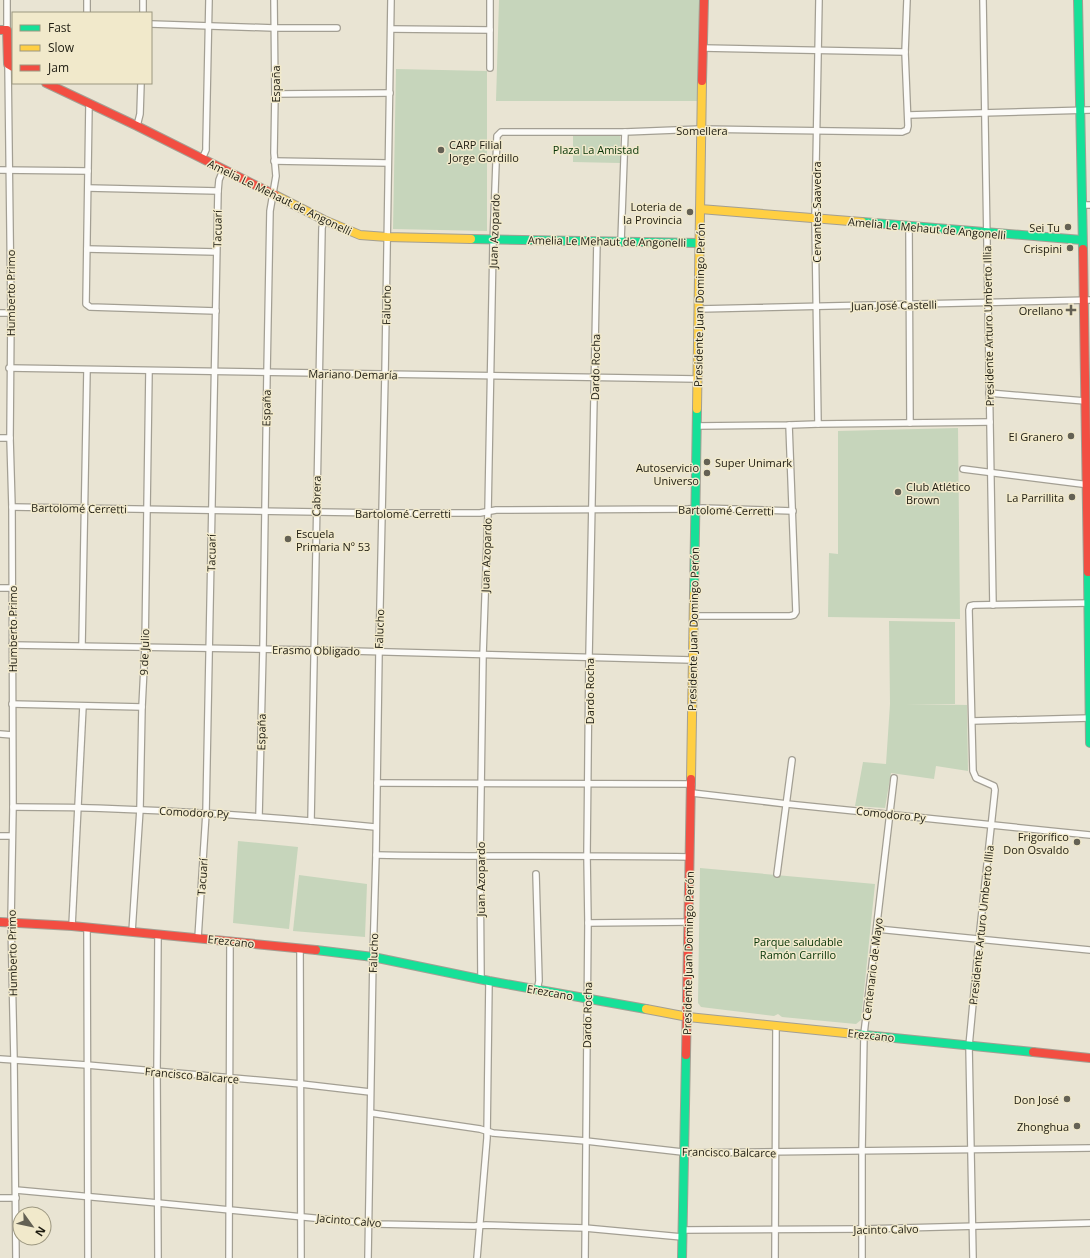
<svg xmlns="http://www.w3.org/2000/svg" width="1090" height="1258" font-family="'Open Sans',sans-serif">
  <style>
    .green { fill: #c6d5bb }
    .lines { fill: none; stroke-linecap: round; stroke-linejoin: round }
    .street-casing { stroke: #a39f93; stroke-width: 8 }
    .fast-casing { stroke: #a39f93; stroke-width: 10 }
    .slow-casing { stroke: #a39f93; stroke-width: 10 }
    .jam-casing { stroke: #a39f93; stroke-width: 10 }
    .street { stroke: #fcfbf8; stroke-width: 5.5 }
    .fast { stroke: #16e098; stroke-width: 8 }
    .slow { stroke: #ffcf43; stroke-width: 8 }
    .jam { stroke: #f24e42; stroke-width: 8 }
    .poi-dot { fill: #646154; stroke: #f1e9cb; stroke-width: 1.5 }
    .labels { text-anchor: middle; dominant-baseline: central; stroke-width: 3; stroke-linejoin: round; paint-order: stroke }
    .street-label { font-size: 11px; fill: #1d1b10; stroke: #f1e9cb }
    .poi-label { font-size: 11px; fill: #1d1b10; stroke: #f1e9cb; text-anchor: end }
    .park-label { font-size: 11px; fill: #063306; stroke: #f1e9cb }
  </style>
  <rect width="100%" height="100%" fill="#e9e4d3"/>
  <!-- green -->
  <g class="green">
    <path d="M499 0H700L699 101H496Z"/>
    <path d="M396 69 487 71V231L393 229Z"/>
    <path d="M573 135 620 136V163L573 162Z"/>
    <path d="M958 428 960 619 828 617 829 553 838 554V431Z"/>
    <path d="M889 621 955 622V704H906L967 705 968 771 936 766 934 779 891 773 885 808 855 806 863 762 886 764 890 704Z"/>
    <path d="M238 841 298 847 289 929 233 923Z"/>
    <path d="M700 868 875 884 861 1020 856 1024 782 1017 778 1014 774 1016 701 1007 698 1003Z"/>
    <path d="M299 875 367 884 365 937 293 931Z"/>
  </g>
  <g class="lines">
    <!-- street casing -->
    <g class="street-casing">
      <g id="street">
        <path d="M7 0V30"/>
        <path d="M87 0V13"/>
        <path d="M983 0 993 605"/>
        <path d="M143 13V0"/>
        <path d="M151 24 274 28H337"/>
        <path d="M391 29 490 30"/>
        <path d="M703 48 905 52"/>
        <path d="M8 64 11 313 10 438 12 507 13 807 11 921 14 1059 16 1258"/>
        <path d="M490 68V0"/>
        <path d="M275 94 390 93"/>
        <path d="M89 104 86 304 90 307 216 311"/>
        <path d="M908 115 1090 110"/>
        <path d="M137 126 140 114 141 83"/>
        <path d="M202 159 206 150V145L209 0"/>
        <path d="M274 161 388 163"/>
        <path d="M0 170 88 171"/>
        <path d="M88 188 218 191"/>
        <path d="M1082 205H1090"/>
        <path d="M909 226 910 423"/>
        <path d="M621 241 625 132"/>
        <path d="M87 249 216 252"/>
        <path d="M699 309 1090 300"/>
        <path d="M0 313H11"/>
        <path d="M9 368 697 379"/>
        <path d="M989 393 1085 401"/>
        <path d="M818 424 815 219 819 0"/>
        <path d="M697 426 789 425 818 424 990 422"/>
        <path d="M0 438H10"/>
        <path d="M963 469 1090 485"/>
        <path d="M12 507 383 513H480L496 510 688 509 703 508 793 511"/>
        <path d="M0 588H12"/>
        <path d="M693 616H790L794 615 796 612 789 425"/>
        <path d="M12 645 314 650 692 660"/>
        <path d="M82 646 87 370"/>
        <path d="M12 704 142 707"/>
        <path d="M972 721 1090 718"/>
        <path d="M0 734 12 735"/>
        <path d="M377 783 692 784"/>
        <path d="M692 793 787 804 1090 835"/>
        <path d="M13 807C134 807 255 815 375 827"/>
        <path d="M259 816 263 649 267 373 270 211 276 176 274 153 275 94 274 0"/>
        <path d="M311 821 322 228 324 220"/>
        <path d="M0 836H12"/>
        <path d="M376 855C481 857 585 855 690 857"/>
        <path d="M536 874 539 981 537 990"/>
        <path d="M777 874 792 760"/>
        <path d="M588 923 690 922"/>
        <path d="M72 926 83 706"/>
        <path d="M87 928 88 1258"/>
        <path d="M877 929 1090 950"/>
        <path d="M132 932 140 809 142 707 145 647 149 371"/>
        <path d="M158 935 157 1072 158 1258"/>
        <path d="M198 938 206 813 218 191 219 180 223 170"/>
        <path d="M300 948 301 1258"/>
        <path d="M481 979 480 857 483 655 488 512 493 244 497 136 501 132H625L701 129 902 132 907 130 908 126 905 52 907 0"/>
        <path d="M0 1059 87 1065 301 1084 370 1092"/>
        <path d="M371 1113 480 1129 493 1133 586 1141 691 1153 1090 1148"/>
        <path d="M16 1190 158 1203 376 1224 474 1226 486 1225 585 1228 682 1237"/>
        <path d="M0 1198H16"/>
        <path d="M683 1230 862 1229 1090 1223"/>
        <path d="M229 1258 230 941"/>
        <path d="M368 1258 373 957 376 855 379 652 385 375 391 0"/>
        <path d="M477 1258 487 1138 489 981"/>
        <path d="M585 1258 588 923 587 855 589 657 597 241"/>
        <path d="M775 1258 776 1026"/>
        <path d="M862 1258V1151L864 1034 894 778"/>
        <path d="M973 1258 969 1046 979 939 995 790 994 786 976 778 973 771 969 610 970 606 974 605 1090 603"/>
      </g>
    </g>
    <!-- fast casing -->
    <g class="fast-casing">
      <g id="fast">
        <path d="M1078 0 1083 249"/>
        <path d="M862 222 1082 240"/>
        <path d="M471 239 699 243"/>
        <path d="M1088 572 1090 743"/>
        <path d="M694 594 697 409"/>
        <path d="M316 950 373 957 489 981 646 1009"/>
        <path d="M855 1034 1033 1052"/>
        <path d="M682 1258 686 1055"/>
      </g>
    </g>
    <!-- slow casing -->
    <g class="slow-casing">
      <g id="slow">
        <path d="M275 195 324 220 360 235 387 237 471 239"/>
        <path d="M700 209 862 222"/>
        <path d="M697 409 702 81"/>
        <path d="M691 779 694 594"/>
        <path d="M646 1009 688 1017 855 1034"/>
      </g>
    </g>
    <!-- jam casing -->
    <g class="jam-casing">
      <g id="jam">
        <path d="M0 30H7L8 64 13 67"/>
        <path d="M702 81 704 0"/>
        <path d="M46 83 137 126 275 195"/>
        <path d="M1083 249 1088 572"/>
        <path d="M0 922 72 926 316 950"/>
        <path d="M1033 1052 1090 1058"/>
        <path d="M686 1055 691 779"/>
      </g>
    </g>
    <!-- street -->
    <use href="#street" class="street"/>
    <!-- fast -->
    <use href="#fast" class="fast"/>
    <!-- slow -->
    <use href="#slow" class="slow"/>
    <!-- jam -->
    <use href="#jam" class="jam"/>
  </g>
  <!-- markers -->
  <g class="poi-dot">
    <circle cx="441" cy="150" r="4"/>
    <circle cx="690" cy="212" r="4"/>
    <circle cx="1068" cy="227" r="4"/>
    <circle cx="1070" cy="248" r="4"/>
    <path d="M1069 304h4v4h4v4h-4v4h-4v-4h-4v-4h4z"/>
    <circle cx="1071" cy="436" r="4"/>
    <circle cx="707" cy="462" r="4"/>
    <circle cx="707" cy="473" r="4"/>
    <circle cx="898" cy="492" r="4"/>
    <circle cx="1072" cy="497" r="4"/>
    <circle cx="288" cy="539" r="4"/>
    <circle cx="1077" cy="842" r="4"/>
    <circle cx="1067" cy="1099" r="4"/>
    <circle cx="1077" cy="1126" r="4"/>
  </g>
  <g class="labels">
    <!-- street labels -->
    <g class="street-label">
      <text transform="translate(275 84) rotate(-90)">España</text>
      <text x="702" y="130">Somellera</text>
      <text transform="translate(280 197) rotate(26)">Amelia Le Mehaut de Angonelli</text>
      <text transform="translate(816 212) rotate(-90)">Cervantes Saavedra</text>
      <text transform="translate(927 228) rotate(5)">Amelia Le Mehaut de Angonelli</text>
      <text transform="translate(217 229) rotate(-89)">Tacuarí</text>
      <text transform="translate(494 231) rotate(-88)">Juan Azopardo</text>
      <text transform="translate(607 241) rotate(1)">Amelia Le Mehaut de Angonelli</text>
      <text transform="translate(10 293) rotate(-90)">Humberto Primo</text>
      <text transform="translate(386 305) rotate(-89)">Falucho</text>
      <text transform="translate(699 305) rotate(-89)">Presidente Juan Domingo Perón</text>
      <text transform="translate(894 305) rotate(-1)">Juan José Castelli</text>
      <text transform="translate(988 326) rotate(-91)">Presidente Arturo Umberto Illia</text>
      <text transform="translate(595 367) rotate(-89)">Dardo Rocha</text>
      <text transform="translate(353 374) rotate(1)">Mariano Demaría</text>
      <text transform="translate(266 408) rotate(-89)">España</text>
      <text transform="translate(316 496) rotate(-89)">Cabrera</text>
      <text transform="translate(79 508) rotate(1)">Bartolomé Cerretti</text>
      <text transform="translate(726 510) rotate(1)">Bartolomé Cerretti</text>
      <text x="403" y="513">Bartolomé Cerretti</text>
      <text transform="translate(211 553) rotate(-89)">Tacuarí</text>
      <text transform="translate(486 555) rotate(-88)">Juan Azopardo</text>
      <text transform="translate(12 629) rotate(-90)">Humberto Primo</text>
      <text transform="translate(379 629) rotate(-88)">Falucho</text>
      <text transform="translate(693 629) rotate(-89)">Presidente Juan Domingo Perón</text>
      <text transform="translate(316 650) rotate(1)">Erasmo Obligado</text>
      <text transform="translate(144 652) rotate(-88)">9 de Julio</text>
      <text transform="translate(589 691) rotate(-90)">Dardo Rocha</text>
      <text transform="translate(261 732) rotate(-89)">España</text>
      <text transform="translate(194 812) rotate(3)">Comodoro Py</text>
      <text transform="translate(891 814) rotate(6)">Comodoro Py</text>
      <text transform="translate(202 877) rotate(-86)">Tacuarí</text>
      <text transform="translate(480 879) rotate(-90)">Juan Azopardo</text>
      <text transform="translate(981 925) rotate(-84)">Presidente Arturo Umberto Illia</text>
      <text transform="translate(231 941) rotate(6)">Erezcano</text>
      <text transform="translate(12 953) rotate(-91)">Humberto Primo</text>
      <text transform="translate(373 953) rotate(-88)">Falucho</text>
      <text transform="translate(688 953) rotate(-89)">Presidente Juan Domingo Perón</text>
      <text transform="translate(872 969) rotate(-83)">Centenario de Mayo</text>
      <text transform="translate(550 992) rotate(10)">Erezcano</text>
      <text transform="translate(587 1015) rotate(-89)">Dardo Rocha</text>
      <text transform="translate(871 1035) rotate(6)">Erezcano</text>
      <text transform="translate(192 1075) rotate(5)">Francisco Balcarce</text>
      <text transform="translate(729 1152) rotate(1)">Francisco Balcarce</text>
      <text transform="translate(349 1220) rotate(5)">Jacinto Calvo</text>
      <text transform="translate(886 1229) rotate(-1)">Jacinto Calvo</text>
    </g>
    <!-- poi labels -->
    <g class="poi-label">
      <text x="449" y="144" text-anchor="start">CARP Filial<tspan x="449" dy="13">Jorge Gordillo</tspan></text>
      <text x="682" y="206">Loteria de<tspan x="682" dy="13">la Provincia</tspan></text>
      <text x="1060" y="227">Sei Tu</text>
      <text x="1062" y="248">Crispini</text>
      <text x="1063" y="310">Orellano</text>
      <text x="1063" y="436">El Granero</text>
      <text x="715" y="462" text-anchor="start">Super Unimark</text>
      <text x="699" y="467">Autoservicio<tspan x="699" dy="13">Universo</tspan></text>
      <text x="906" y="486" text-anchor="start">Club Atlético<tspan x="906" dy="13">Brown</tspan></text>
      <text x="1064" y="497">La Parrillita</text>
      <text x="296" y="533" text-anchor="start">Escuela<tspan x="296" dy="13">Primaria Nº 53</tspan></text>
      <text x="1069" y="836">Frigorífico<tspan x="1069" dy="13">Don Osvaldo</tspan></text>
      <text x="1059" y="1099">Don José</text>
      <text x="1069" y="1126">Zhonghua</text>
    </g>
    <!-- park labels -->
    <g class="park-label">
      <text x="596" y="149">Plaza La Amistad</text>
      <text x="798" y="941">Parque saludable<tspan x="798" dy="13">Ramón Carrillo</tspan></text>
    </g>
  </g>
  <!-- legend -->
  <rect x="12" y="12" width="140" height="72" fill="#f1e9cb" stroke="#9c9780"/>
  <rect x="20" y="25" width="20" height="6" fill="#16e098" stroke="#9c9780"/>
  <text x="48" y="32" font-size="12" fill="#1d1b10">Fast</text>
  <rect x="20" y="45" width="20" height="6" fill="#ffcf43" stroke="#9c9780"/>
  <text x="48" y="52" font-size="12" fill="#1d1b10">Slow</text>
  <rect x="20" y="65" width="20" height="6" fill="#f24e42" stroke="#9c9780"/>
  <text x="48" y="72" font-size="12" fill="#1d1b10">Jam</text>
  <!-- north arrow -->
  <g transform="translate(32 1226) rotate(123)"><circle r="19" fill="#f1e9cb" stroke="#9c9780"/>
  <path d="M0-3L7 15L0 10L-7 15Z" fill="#646154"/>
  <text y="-6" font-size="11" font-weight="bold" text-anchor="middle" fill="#1d1b10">N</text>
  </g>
</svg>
